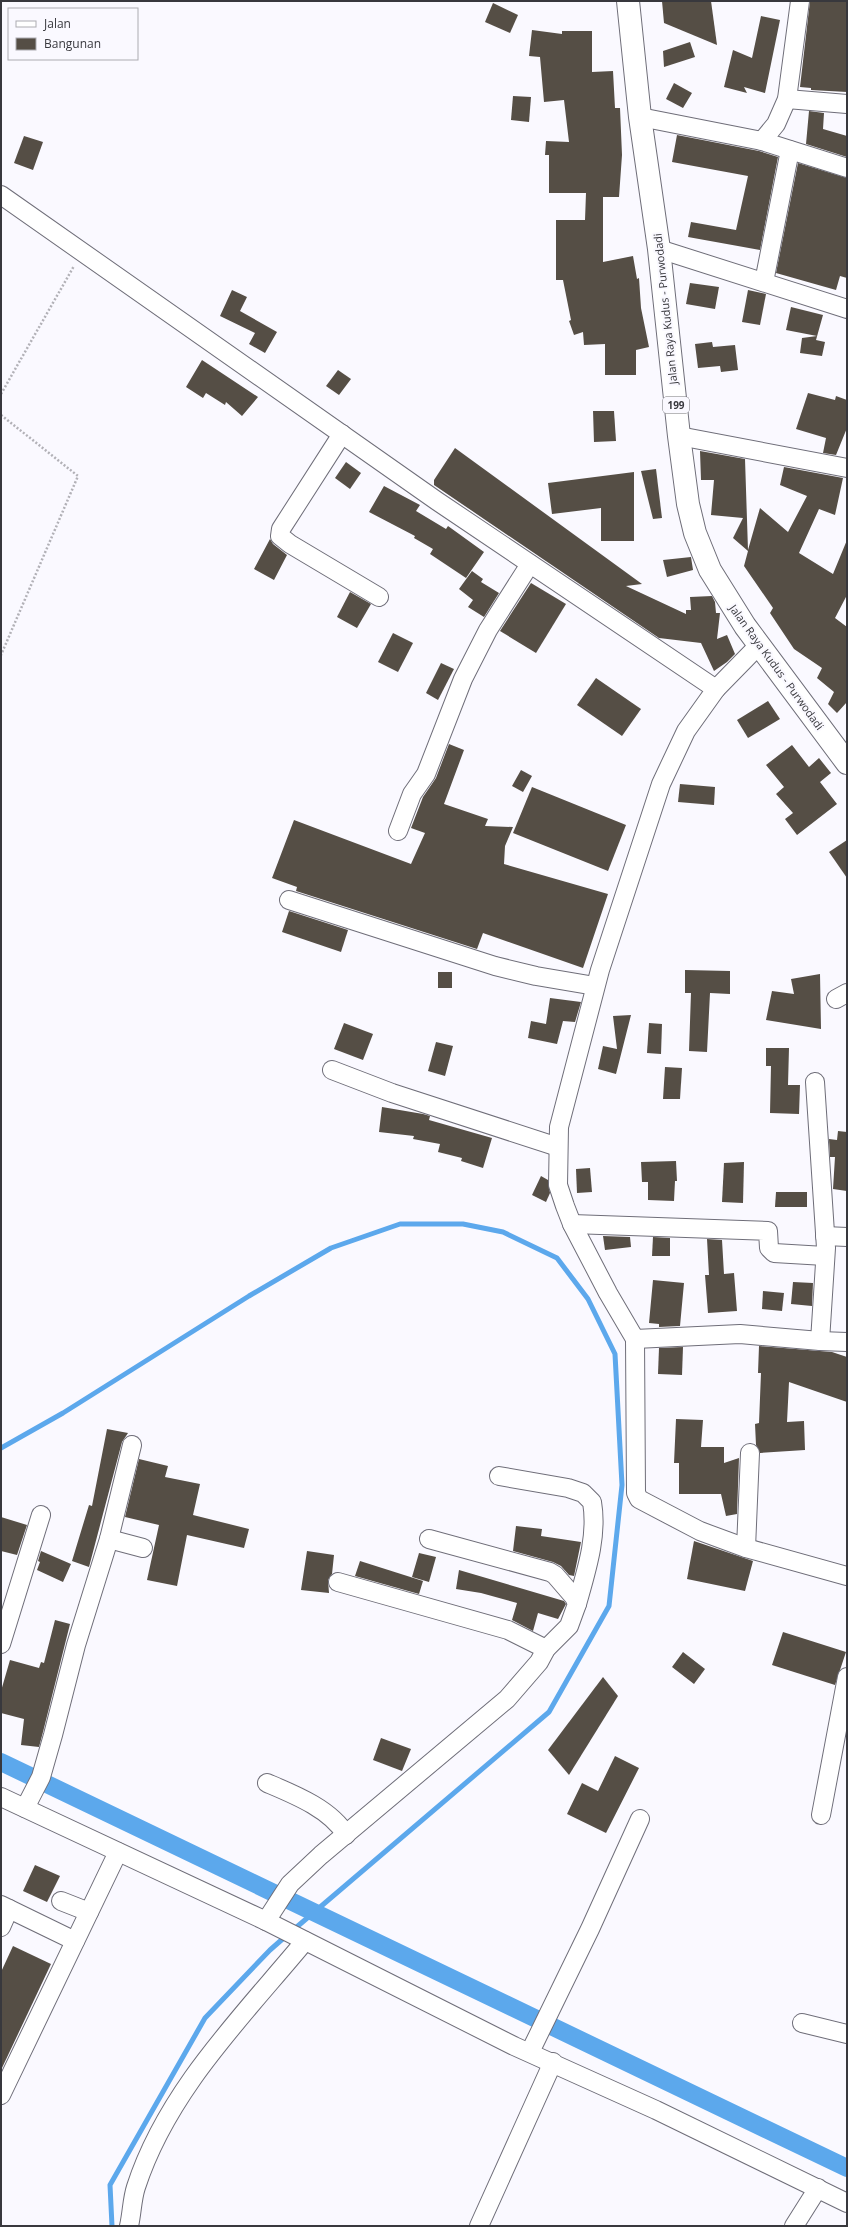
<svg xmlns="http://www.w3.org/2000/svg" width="848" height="2227" font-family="'Open Sans',sans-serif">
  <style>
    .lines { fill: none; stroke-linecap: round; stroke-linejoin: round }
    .stream { stroke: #5ca8ec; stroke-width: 5 }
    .canal { stroke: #5ca8ec; stroke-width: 18 }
    .building { fill: #554e45 }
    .minor-casing { stroke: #6f6e79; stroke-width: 20 }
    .major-casing { stroke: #6f6e79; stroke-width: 24 }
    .path { stroke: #b2b1b7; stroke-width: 2.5; stroke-dasharray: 2 2; stroke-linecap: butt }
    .minor { stroke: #fff; stroke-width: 18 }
    .major { stroke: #fff; stroke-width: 22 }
    .labels { text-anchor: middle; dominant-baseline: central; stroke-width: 4; stroke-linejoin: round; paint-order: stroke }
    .shield { fill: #faf9ff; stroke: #727277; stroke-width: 1 }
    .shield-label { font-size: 10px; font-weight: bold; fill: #38383d }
    .street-label { font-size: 11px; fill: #38383d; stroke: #faf9ff }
  </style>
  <rect width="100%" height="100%" fill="#faf9ff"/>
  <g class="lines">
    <!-- stream -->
    <g class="stream">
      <path d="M1 1448 63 1413 249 1296 331 1248 400 1224H463L503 1232 557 1258 588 1299 615 1354 622 1485 609 1606 549 1712 292 1931"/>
      <path d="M112 2226 110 2185 205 2018 270 1950 286 1936"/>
    </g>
    <!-- canal -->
    <path class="canal" d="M1 1762 847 2168"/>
  </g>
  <!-- building -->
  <g class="building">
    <path d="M662 1H711L717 45 664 23Z"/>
    <path d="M810 1H847V92L811 90V88L800 87Z"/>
    <path d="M493 3 518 15 510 33 485 22Z"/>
    <path d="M761 16 780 20 765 93 744 87 747 93 724 87 733 50 752 58Z"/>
    <path d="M532 30 562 34V31H592V72L613 71 615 108H620L622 155 619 197H603V262L633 256 637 279 639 278 641 308 649 347 636 350V375H605V344L584 345 583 332 574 335 569 321 571 320 563 280H556V220H585L586 193H549V155H545L546 141 569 142 564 100 544 102 540 57 529 56Z"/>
    <path d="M690 42 695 57 664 67 663 51Z"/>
    <path d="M674 83 692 93 683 108 666 99Z"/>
    <path d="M513 96 531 97 529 122 511 120Z"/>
    <path d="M809 111 824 113 823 129 847 136V157L806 144Z"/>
    <path d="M677 135 759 151 778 157 760 250 688 237 691 222 736 230 748 176 672 162Z"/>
    <path d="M24 136 43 142 33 170 14 163Z"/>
    <path d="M798 163 847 178V278L840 276 836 290 776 273Z"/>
    <path d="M690 283 719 287 715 309 686 304Z"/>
    <path d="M232 290 247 297 240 311 277 332 265 353 249 344 255 333 220 316Z"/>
    <path d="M748 290 766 294 760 325 742 322Z"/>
    <path d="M791 307 823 315 816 340 825 342 822 356 800 353 802 338 817 336 786 330Z"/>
    <path d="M712 342 713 347 735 345 738 370 721 372 720 366 698 368 695 344Z"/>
    <path d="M202 360 258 397 242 416 226 402 225 405 206 393 203 398 186 387Z"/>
    <path d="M338 370 351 379 339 395 326 386Z"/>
    <path d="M808 393 835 400 836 396 847 400V428L836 455 823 453 826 438 796 429Z"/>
    <path d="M593 411H614L616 441 594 442Z"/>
    <path d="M455 448 642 584 626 586 686 614V610H691L690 597 712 596 715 602 716 613H720L717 639 727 635 735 654 727 662 714 671 701 643 659 638 434 485V480Z"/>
    <path d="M700 451 745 459 748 550 760 508 788 532 807 496 780 485 784 467 843 478 835 515 819 509 799 553 833 574 847 540V595L835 618 847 627V702L837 713 828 704 834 692 817 678 822 668 794 649 770 613 773 608 744 566 748 551 733 538 743 518 711 515 714 480H701Z"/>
    <path d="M346 462 361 473 350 489 335 478Z"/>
    <path d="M656 469 662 518 653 519 641 471Z"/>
    <path d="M634 472V541H601V508L552 514 548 483Z"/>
    <path d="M384 486 420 505 416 511 446 529 448 526 484 552 466 578 430 554 433 549 414 538 415 536 369 512Z"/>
    <path d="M270 539 273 544 287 555 274 580 254 569Z"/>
    <path d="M691 557 693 570 667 577 663 560Z"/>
    <path d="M472 571 483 579 481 582 499 593 484 617 468 607 473 600 459 589Z"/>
    <path d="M531 583 566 604 536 653 500 631Z"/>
    <path d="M350 592 371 604 357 628 337 617Z"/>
    <path d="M393 633 413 643 398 672 378 662Z"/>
    <path d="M441 663 454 669 438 700 426 693Z"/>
    <path d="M596 678 641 709 622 736 577 705Z"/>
    <path d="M768 701 780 719 748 738 737 720Z"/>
    <path d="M449 744 464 750 444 804 488 819 485 826 513 827 505 846 504 864 608 894 583 968 483 933 477 949 296 891 297 887 272 878 294 820 411 864 425 833 411 828 423 797 436 778Z"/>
    <path d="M792 745 809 767 819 758 831 773 820 782 837 804 797 835 785 819 793 813 776 794 784 787 766 765Z"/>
    <path d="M521 770 532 776 523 792 512 786Z"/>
    <path d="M680 784 715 787 714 805 678 802Z"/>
    <path d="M532 787 626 825 608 871 513 833Z"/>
    <path d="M847 840V878L829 852Z"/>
    <path d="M289 911 348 930 341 952 282 932Z"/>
    <path d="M685 970 730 971V994L710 993 707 1052 689 1051 691 993H685Z"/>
    <rect x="438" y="972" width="14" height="16"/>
    <path d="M820 974 821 1029 766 1020 772 991 794 994 791 979Z"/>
    <path d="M550 998 581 1002 575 1022 563 1021 557 1044 528 1038 531 1021 546 1024Z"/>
    <path d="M631 1015 616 1074 598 1069 603 1046 617 1049 613 1016Z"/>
    <path d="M344 1023 373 1034 363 1060 334 1049Z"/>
    <path d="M649 1023 662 1024 661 1054 647 1053Z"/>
    <path d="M436 1042 453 1046 445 1076 428 1071Z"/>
    <path d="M766 1048H789L788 1085H800L799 1114 770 1113 771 1066H766Z"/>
    <path d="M665 1067 682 1068 680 1099H663Z"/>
    <path d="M382 1107 423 1114 430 1116 429 1120 492 1138 483 1168 461 1161 462 1158 438 1152 440 1144 413 1139 414 1136 379 1132Z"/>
    <path d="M838 1131 847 1132V1191L833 1189 835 1157H830L829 1139 837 1140Z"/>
    <path d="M676 1161 677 1181H675L674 1201 648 1200V1182H642L641 1162Z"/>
    <path d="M744 1162 743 1203 722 1202 724 1163Z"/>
    <path d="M590 1168 592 1192 577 1193 576 1169Z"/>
    <path d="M541 1176 548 1180 550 1193 546 1202 532 1195Z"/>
    <path d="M776 1192H807V1207H775Z"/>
    <path d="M603 1236 630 1237 631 1247 605 1250Z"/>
    <path d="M653 1237 670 1238V1256H652Z"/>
    <path d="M707 1239 722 1240 724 1274 734 1273 737 1311 708 1313 705 1275H709Z"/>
    <path d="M653 1280 684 1283 680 1326 659 1327V1324L649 1323Z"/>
    <path d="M793 1282 813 1283 812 1306 791 1304Z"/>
    <path d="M763 1291 784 1293 782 1311 762 1309Z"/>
    <path d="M759 1346 832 1352 847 1357V1402L789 1382 787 1422 804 1421 805 1450 760 1453 756 1445 755 1424 759 1423 761 1373H758Z"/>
    <path d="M683 1347 682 1375 658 1374 659 1348Z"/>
    <path d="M676 1419 703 1420 701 1447H724V1463L739 1458 737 1514 726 1516 721 1494H679V1463H674Z"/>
    <path d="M107 1429 128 1433 122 1442 89 1567 72 1561 89 1505 92 1506Z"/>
    <path d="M139 1459 168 1466 165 1477 200 1484 193 1515 249 1529 244 1548 187 1535 177 1586 147 1580 159 1525 125 1517Z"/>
    <path d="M1 1517 27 1525 17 1555 1 1551Z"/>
    <path d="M516 1526 542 1529 541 1536 581 1542 574 1576 569 1575 561 1566 553 1562 513 1551Z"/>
    <path d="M694 1541 753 1561 745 1591 687 1579Z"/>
    <path d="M41 1551 71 1564 63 1582 37 1570 40 1562 38 1561Z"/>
    <path d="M307 1551 334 1555 332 1574 328 1580 329 1593 301 1590Z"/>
    <path d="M419 1553 436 1557 429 1582 412 1577Z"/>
    <path d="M360 1561 423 1581 419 1594 355 1576Z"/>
    <path d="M459 1570 564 1601 566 1604 558 1619 538 1613 533 1631 512 1620 517 1603 481 1593 456 1589Z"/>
    <path d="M55 1620 70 1624 43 1732 39 1747 21 1745 24 1719 1 1713V1691L10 1660 39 1668 41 1662 44 1663Z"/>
    <path d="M783 1632 846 1652 835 1685 772 1665Z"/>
    <path d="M683 1652 705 1669 694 1684 672 1667Z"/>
    <path d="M603 1677 618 1696 569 1775 548 1750Z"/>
    <path d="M381 1738 411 1749 402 1771 373 1760Z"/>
    <path d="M615 1756 639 1768 606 1833 567 1814 582 1783 598 1791Z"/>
    <path d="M35 1865 60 1876 47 1902 23 1891Z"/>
    <path d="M13 1946 51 1964 1 2070V1972Z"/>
  </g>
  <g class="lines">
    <!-- minor casing -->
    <g class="minor-casing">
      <g id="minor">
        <path d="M787 99 847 104"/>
        <path d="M640 117 762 141 847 168"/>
        <path d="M762 141 776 124 787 99 800 1"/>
        <path d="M1 195 437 501 716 689 686 731 661 784 600 970 559 1127 558 1185 565 1206 572 1224 608 1293 635 1339 636 1493 639 1499 700 1531 746 1548 847 1576"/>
        <path d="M659 249 847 309"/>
        <path d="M764 282 790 150"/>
        <path d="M342 434 281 529 280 536 290 544 379 597"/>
        <path d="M679 436 847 468"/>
        <path d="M716 689 759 645"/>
        <path d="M398 831 412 794 426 774 463 679 488 630 530 564"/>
        <path d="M289 900 495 966 536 976 595 986"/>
        <path d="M836 999 847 993"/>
        <path d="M332 1070 392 1093 558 1147"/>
        <path d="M572 1224 768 1231 769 1248 774 1253 825 1256"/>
        <path d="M825 1236 847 1237"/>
        <path d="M635 1339 740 1334 820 1341 826 1248 815 1082"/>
        <path d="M820 1341 847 1342"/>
        <path d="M499 1476 568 1488 583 1493 592 1502C598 1536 586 1572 577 1604"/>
        <path d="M109 1539 143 1548"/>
        <path d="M746 1548 750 1453"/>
        <path d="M338 1582 508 1630 546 1649"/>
        <path d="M1 1644 41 1515"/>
        <path d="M267 1783C293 1794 331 1809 346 1835"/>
        <path d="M1 1797 266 1921 514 2046 656 2110 847 2203"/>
        <path d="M25 1808 41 1777 53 1735 76 1645 109 1539 132 1445"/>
        <path d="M821 1815 847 1677"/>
        <path d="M61 1901 89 1912"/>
        <path d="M1 1905 75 1941"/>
        <path d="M266 1921 290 1884 321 1855 507 1699 539 1662 546 1649 569 1626 577 1604 574 1597 555 1575 550 1572 429 1539"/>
        <path d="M1 1927 9 1909"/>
        <path d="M802 2023 847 2034"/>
        <path d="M530 2052 590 1929 640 1819"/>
        <path d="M1 2095 118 1852"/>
        <path d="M129 2226C132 2213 132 2199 136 2187 167 2091 242 2017 305 1941"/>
        <path d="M479 2226 553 2062"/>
        <path d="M794 2226 818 2188"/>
      </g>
    </g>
    <!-- major casing -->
    <g class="major-casing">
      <path id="major" d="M628 1 640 117 659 249 679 436 688 504 695 533 710 570 745 626 847 763"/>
    </g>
    <!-- path -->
    <g class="path">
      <path d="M1 394 74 266"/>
      <path d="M1 415 78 476 1 655"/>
    </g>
    <!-- minor -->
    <use href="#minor" class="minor"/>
    <!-- major -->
    <use href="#major" class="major"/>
  </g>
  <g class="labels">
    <!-- shield labels -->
    <rect class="shield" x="663" y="397" width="26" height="16" rx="3"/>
    <g class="shield-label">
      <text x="676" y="405">199</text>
    </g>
    <!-- street labels -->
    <g class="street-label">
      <text transform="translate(665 309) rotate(-96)">Jalan Raya Kudus - Purwodadi</text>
      <text transform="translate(777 667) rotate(54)">Jalan Raya Kudus - Purwodadi</text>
    </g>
  </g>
  <!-- border -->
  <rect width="848" height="2227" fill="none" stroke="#38383d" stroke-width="4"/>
  <!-- legend -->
  <rect x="8" y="8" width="130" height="52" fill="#faf9ff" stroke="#acacb1"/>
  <rect x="16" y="21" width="20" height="6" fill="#ffffff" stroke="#acacb1"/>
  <text x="44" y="28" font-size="12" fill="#38383d">Jalan</text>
  <rect x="16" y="38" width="20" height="12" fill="#554e45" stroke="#acacb1"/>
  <text x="44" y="48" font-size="12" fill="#38383d">Bangunan</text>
</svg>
